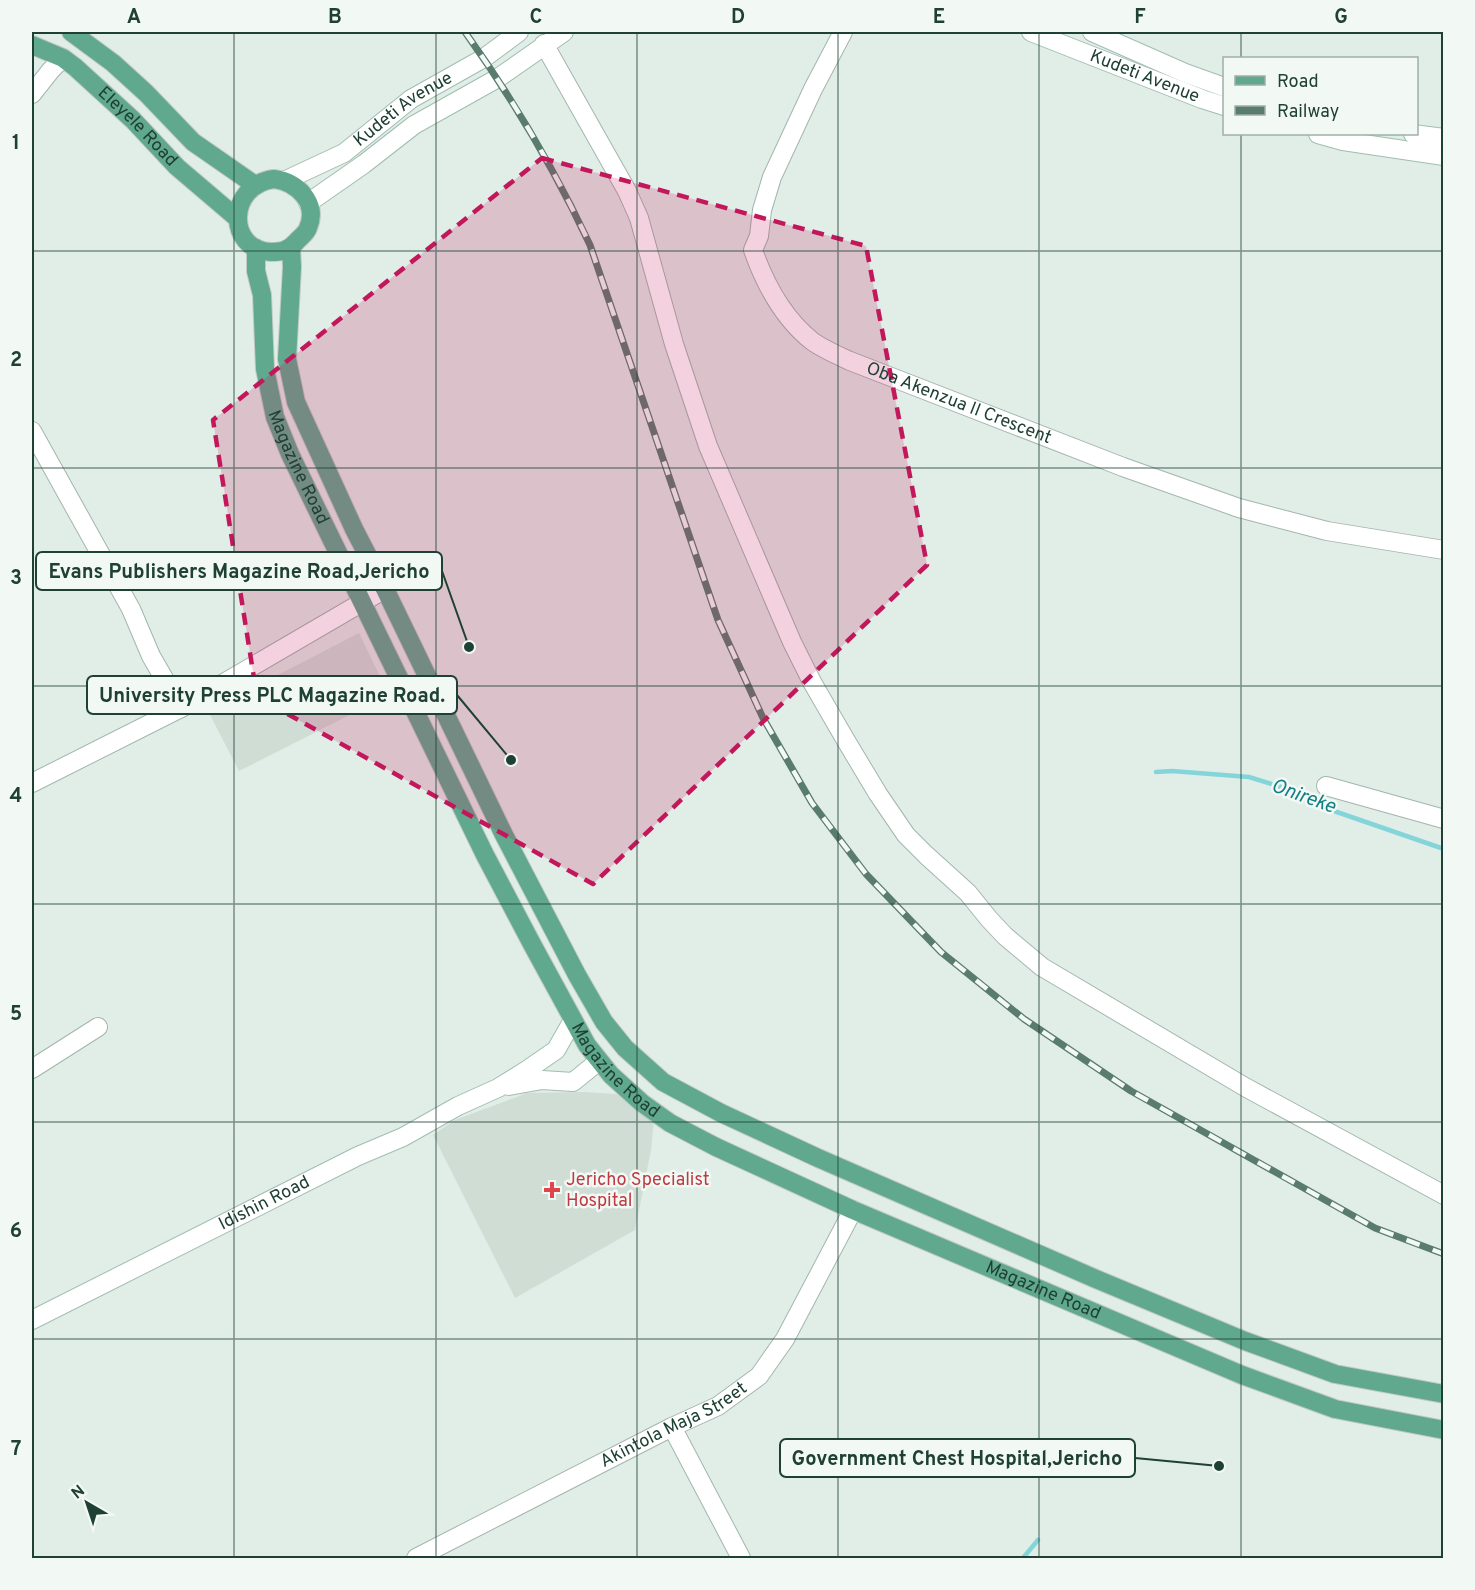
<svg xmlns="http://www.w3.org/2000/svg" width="1475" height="1590" font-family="Overpass,sans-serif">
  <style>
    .built { fill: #cfddd5 }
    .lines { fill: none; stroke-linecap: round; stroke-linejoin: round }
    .stream { stroke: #83d5d9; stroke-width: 4.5 }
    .street-casing { stroke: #a3b6ae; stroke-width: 20 }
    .secondary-casing { stroke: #a1beb0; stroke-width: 20 }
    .primary-casing { stroke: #c0cac6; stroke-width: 20 }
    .street { stroke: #fff; stroke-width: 18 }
    .secondary { stroke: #fff; stroke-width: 18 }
    .primary { stroke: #60a88e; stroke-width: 18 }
    .rail-casing { stroke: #5a7c6f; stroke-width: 7 }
    .rail { stroke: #f2f9f5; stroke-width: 4.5; stroke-dasharray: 14; stroke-linecap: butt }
    .marked { fill: #c2185b; fill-opacity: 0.2; stroke: #c2185b; stroke-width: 4.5; stroke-dasharray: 12 8; stroke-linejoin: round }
    .grid { fill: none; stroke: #1f4034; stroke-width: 1.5; stroke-opacity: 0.55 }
    .health-dot { fill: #e0444e; stroke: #f2f9f5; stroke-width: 2 }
    .labels { text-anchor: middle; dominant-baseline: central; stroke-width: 5; stroke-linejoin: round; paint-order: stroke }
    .street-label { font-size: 18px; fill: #1f4034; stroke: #f2f9f5 }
    .health-label { font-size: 18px; fill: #be3a42; stroke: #f2f9f5; text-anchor: start }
    .water-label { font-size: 20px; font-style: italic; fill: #127e84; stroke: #f2f9f5 }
    .leader { fill: none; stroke: #1f4034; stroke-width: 2 }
    .callout-dot { fill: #1f4034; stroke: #f2f9f5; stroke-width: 2 }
    .callout { fill: #f2f9f5; stroke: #1f4034; stroke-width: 2 }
    .callout-label { font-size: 20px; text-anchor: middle; font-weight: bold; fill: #1f4034 }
    .neatline { fill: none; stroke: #1f4034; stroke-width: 2 }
    .grid-label { font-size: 20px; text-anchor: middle; font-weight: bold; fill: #1f4034 }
  </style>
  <rect width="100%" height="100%" fill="#e1ede7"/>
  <!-- built -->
  <g class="built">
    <path d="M359 633 389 695 239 771 208 711Z"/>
    <path d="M584 1092 616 1094 654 1119 651 1150 635 1230 515 1298 433 1135 455 1120 527 1093Z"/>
  </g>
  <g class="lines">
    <!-- stream -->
    <g class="stream">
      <path d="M1156 772 1172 771 1249 777 1291 790 1334 811 1444 849"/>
      <path d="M1023 1558 1038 1540"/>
    </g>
    <!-- street casing -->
    <g class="street-casing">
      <g id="street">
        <path id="s1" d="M843 32 813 89 772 177 762 210 759 236 753 250C765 284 783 318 812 341 823 349 837 355 850 361L1123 467 1239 508 1327 531 1444 550"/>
        <path d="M544 44 627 191 639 218 674 344 708 446 792 642 812 682 845 739 878 794 906 835 926 855 968 893 989 919 1005 936 1042 967 1245 1087 1444 1195"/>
        <path d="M32 94 51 70 63 58"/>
        <path d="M32 431 131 609 151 656 181 708"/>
        <path d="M32 783 181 708 385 589"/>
        <path d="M1326 786 1444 819"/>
        <path d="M32 1069 98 1027"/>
        <path d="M672 1427 741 1558"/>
        <path id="s2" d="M416 1558 672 1427 718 1406 759 1376 785 1339 853 1210"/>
      </g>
    </g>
    <!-- secondary casing -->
    <g class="secondary-casing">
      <g id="secondary">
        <path id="s3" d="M1031 32 1202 99 1224 106"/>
        <path d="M1092 32 1185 73 1224 87"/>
        <path d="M1318 134 1343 141 1444 156"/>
        <path d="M1413 134 1444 138"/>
        <path id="s4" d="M284 181 344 153 411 99 484 58 519 32"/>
        <path d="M308 203 364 164 414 125 498 78 564 32"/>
        <path d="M509 1086 542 1080 573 1082 599 1061"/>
        <path id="s5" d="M32 1320 358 1156 403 1137 458 1106 498 1088 527 1070 556 1050 573 1020"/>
      </g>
    </g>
    <!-- primary casing -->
    <g class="primary-casing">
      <g id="primary">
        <path d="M71 32 113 63 146 93 193 142 255 185"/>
        <path id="s6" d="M32 45 63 58 75 67 133 120 177 167 238 219"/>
        <path d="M274 179C297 182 319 203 308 228 306 234 300 237 296 242 289 250 282 252 271 252 226 250 227 185 274 179Z"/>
        <path id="s7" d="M256 248V271L262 295 265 369 275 417 290 454 485 855 533 946 587 1045 611 1075 642 1103 670 1123 716 1147 853 1210 1242 1375 1335 1409 1444 1430"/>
        <path d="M291 248 292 267 287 359 296 402 354 529 385 589 504 835 577 975 604 1022 625 1048 663 1082 721 1113 818 1158 1096 1279 1245 1341 1335 1374 1444 1394"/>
      </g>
    </g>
    <!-- street -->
    <use href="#street" class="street"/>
    <!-- secondary -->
    <use href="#secondary" class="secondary"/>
    <!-- primary -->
    <use href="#primary" class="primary"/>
    <!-- rail casing -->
    <g class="rail-casing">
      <path id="rail" d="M465 32C513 99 555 170 590 245L718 620 763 718 812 803 866 874 941 952 1024 1019 1131 1091 1375 1228 1444 1254"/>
    </g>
    <!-- rail -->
    <use href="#rail" class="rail"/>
  </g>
  <!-- marked area -->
  <path class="marked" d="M542 158 866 246 927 565 593 884 257 697 213 420Z"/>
  <!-- grid -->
  <path class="grid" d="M234 32V1558M436 32V1558M637 32V1558M838 32V1558M1039 32V1558M1241 32V58M1241 134V1558M32 251H1444M32 468H1444M32 686H1444M32 904H1444M32 1122H1444M32 1339H1444"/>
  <!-- markers -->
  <path class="health-dot" d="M549 1181h6v6h6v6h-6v6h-6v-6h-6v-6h6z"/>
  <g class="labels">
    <!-- street labels -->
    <g class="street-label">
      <text stroke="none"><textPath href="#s3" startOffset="122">Kudeti Avenue</textPath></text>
      <text stroke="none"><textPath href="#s4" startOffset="140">Kudeti Avenue</textPath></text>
      <text stroke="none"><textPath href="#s6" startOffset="135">Eleyele Road</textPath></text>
      <text stroke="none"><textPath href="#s1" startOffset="507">Oba Akenzua II Crescent</textPath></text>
      <text stroke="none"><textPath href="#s7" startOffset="226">Magazine Road</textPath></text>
      <text stroke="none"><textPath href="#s7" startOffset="910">Magazine Road</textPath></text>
      <text stroke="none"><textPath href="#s5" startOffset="260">Idishin Road</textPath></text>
      <text stroke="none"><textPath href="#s7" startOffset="1396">Magazine Road</textPath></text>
      <text stroke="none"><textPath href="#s2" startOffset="290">Akintola Maja Street</textPath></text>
    </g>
    <!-- health labels -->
    <g class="health-label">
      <text x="566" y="1180">Jericho Specialist<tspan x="566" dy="21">Hospital</tspan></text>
    </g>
    <!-- water labels -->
    <g class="water-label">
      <text transform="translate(1303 797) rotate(20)">Onireke</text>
    </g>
  </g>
  <!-- callouts -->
  <path class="leader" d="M469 647L442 571M511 760L457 695M1219 1466L1135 1458"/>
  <g class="callout-dot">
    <circle cx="469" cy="647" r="6"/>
    <circle cx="511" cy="760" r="6"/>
    <circle cx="1219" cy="1466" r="6"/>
  </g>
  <g class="callout">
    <rect x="36" y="552" width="406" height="38" rx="6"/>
    <rect x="87" y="676" width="370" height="38" rx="6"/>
    <rect x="780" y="1439" width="355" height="38" rx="6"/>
  </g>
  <g class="callout-label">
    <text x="239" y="578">Evans Publishers Magazine Road,Jericho</text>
    <text x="272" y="702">University Press PLC Magazine Road.</text>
    <text x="957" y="1465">Government Chest Hospital,Jericho</text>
  </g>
  <!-- border -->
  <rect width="1475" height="1590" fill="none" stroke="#f2f9f5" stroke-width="66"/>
  <!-- legend -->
  <rect x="1223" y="57" width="195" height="78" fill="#f2f9f5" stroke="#9eafa8" stroke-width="1.5"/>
  <rect x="1235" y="76" width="30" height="9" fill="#60a88e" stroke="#9eafa8" stroke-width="1.5"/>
  <text x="1277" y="87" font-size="18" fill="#1f4034">Road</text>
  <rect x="1235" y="106" width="30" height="9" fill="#5a7c6f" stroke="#9eafa8" stroke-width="1.5"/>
  <text x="1277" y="117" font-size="18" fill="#1f4034">Railway</text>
  <!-- north arrow -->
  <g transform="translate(87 1503) rotate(321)" stroke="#f2f9f5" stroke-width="4.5" paint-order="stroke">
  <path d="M0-4.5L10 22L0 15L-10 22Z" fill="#1f4034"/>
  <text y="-9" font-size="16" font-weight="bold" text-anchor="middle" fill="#1f4034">N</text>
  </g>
  <rect x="33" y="33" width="1409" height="1524" class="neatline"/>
  <g class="grid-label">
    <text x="134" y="23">A</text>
    <text x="335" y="23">B</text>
    <text x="536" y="23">C</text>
    <text x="738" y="23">D</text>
    <text x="939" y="23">E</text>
    <text x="1140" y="23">F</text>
    <text x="1341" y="23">G</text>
    <text x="16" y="149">1</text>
    <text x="16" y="366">2</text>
    <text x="16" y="584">3</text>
    <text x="16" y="802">4</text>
    <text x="16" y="1020">5</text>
    <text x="16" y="1237">6</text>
    <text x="16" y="1455">7</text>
  </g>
</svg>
